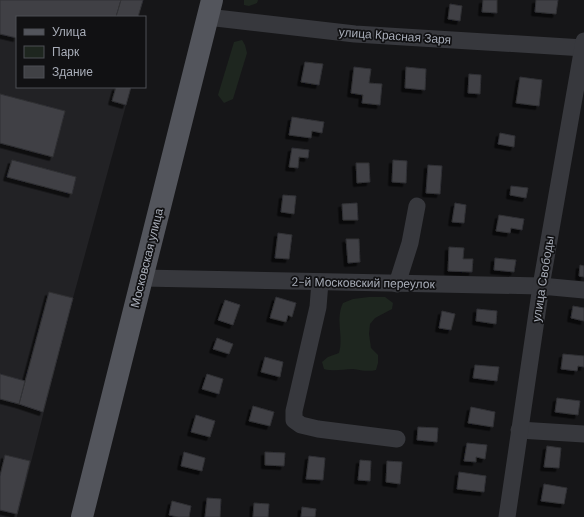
<svg xmlns="http://www.w3.org/2000/svg" width="584" height="517" font-family="'DM Sans',sans-serif">
  <style>
    .built { fill: #222225 }
    .green { fill: #1e261f }
    .building { fill: #404145; stroke: #303034; filter: url(#shadow) }
    .lines { fill: none; stroke-linecap: round; stroke-linejoin: round }
    .minor { stroke: #37383d; stroke-width: 17 }
    .major { stroke: #53555c; stroke-width: 22 }
    .labels { text-anchor: middle; dominant-baseline: central; stroke-width: 3.5; stroke-linejoin: round; paint-order: stroke }
    .street-label { font-size: 12px; fill: #a8adb8; stroke: #111113 }
  </style>
  <defs>
    <filter id="shadow"><feDropShadow dx="-3.5" dy="3.5" stdDeviation="0" flood-color="#0009"/></filter>
  </defs>
  <rect width="100%" height="100%" fill="#161618"/>
  <!-- built -->
  <path class="built" d="M0 0H143L138 17H17V87H131L73 298 17 517H0Z"/>
  <!-- green -->
  <g class="green">
    <path d="M244 0H258L257 3 249 6 244 5Z"/>
    <path d="M242 40 245 45 247 53 233 99 224 103 218 95 234 42Z"/>
    <path d="M369 297H385L393 303 392 309 375 318 370 324 369 334 371 348 378 355V363L376 370C368 372 360 370 353 369 342 369 336 372 324 369L322 362 328 357 339 353C344 337 335 319 343 303L353 299Z"/>
  </g>
  <!-- building -->
  <g class="building">
    <path d="M0 0H121L116 17H17V38L0 34Z"/>
    <path d="M121 0H143L138 17H116Z"/>
    <path d="M483 0H497V13L482 12Z"/>
    <path d="M536 0H558L556 14 535 12Z"/>
    <path d="M450 4 462 6 460 21 448 19Z"/>
    <path d="M305 62 323 64 319 85 301 82Z"/>
    <path d="M354 67 371 69 369 83 382 84 380 105 362 103 363 95 351 93Z"/>
    <path d="M406 67 426 69 425 90 405 88Z"/>
    <path d="M469 74 481 75 480 94 468 93Z"/>
    <path d="M520 77 542 80 539 106 516 103Z"/>
    <path d="M116 87H131L126 105 112 101Z"/>
    <path d="M0 94 65 111 53 157 0 143Z"/>
    <path d="M292 117 324 122 322 133 312 131 311 138 289 135Z"/>
    <path d="M500 133 515 136 514 147 498 144Z"/>
    <path d="M292 148 309 150 308 158 299 157 298 168 289 167Z"/>
    <path d="M12 160 76 177 72 194 7 177Z"/>
    <path d="M393 160 407 161 406 183 392 182Z"/>
    <path d="M356 163H369L370 182 357 183Z"/>
    <path d="M428 165 442 166 440 194 426 193Z"/>
    <path d="M511 186 528 188 526 198 510 195Z"/>
    <path d="M283 195 296 196 294 214 281 212Z"/>
    <path d="M357 203 358 220H343L342 204Z"/>
    <path d="M455 203 466 205 464 223 452 222Z"/>
    <path d="M499 215 524 219 522 230 511 228 510 233 496 231Z"/>
    <path d="M278 233 292 235 289 259 275 258Z"/>
    <path d="M346 239H359L360 262 348 263Z"/>
    <path d="M449 247 464 248 463 259H473L472 272 448 271Z"/>
    <path d="M495 258 516 260 514 272 494 270Z"/>
    <path d="M580 265 584 266V277L579 276Z"/>
    <path d="M49 292 73 298 43 412 19 404Z"/>
    <path d="M276 297 296 303 292 317 288 315 286 322 270 318Z"/>
    <path d="M225 300 240 305 233 325 218 320Z"/>
    <path d="M573 306 584 308V321L571 318Z"/>
    <path d="M477 309 497 311 496 324 476 321Z"/>
    <path d="M442 311 455 314 451 330 439 328Z"/>
    <path d="M217 338 233 344 229 354 213 349Z"/>
    <path d="M563 354 584 356V367L578 366 577 371 561 369Z"/>
    <path d="M265 357 283 362 280 377 261 372Z"/>
    <path d="M475 365 499 367 497 381 473 378Z"/>
    <path d="M0 374 25 381 19 404 0 399Z"/>
    <path d="M207 374 223 379 219 394 202 389Z"/>
    <path d="M557 398 580 401 578 415 555 412Z"/>
    <path d="M253 406 274 412 270 426 249 421Z"/>
    <path d="M471 407 495 412 493 427 468 423Z"/>
    <path d="M196 415 215 421 210 437 191 432Z"/>
    <path d="M418 427 438 428 437 442 417 440Z"/>
    <path d="M467 443 487 445 485 459 476 457V462L464 461Z"/>
    <path d="M547 446 561 448 559 468 544 467Z"/>
    <path d="M184 452 205 458 202 471 181 466Z"/>
    <path d="M265 452 285 453 284 466 265 465Z"/>
    <path d="M5 455 30 461 17 514 0 510V476Z"/>
    <path d="M309 456 325 458 323 480 306 479Z"/>
    <path d="M360 460 371 461 370 481 358 480Z"/>
    <path d="M387 461 402 462 400 484 386 482Z"/>
    <path d="M459 472 486 476 484 492 457 489Z"/>
    <path d="M544 484 567 488 564 504 541 501Z"/>
    <path d="M207 498 221 499 220 517H205Z"/>
    <path d="M172 501 191 506 189 517H178L169 515Z"/>
    <path d="M254 503 269 504 268 517H253Z"/>
    <path d="M302 507 316 509 315 517H301Z"/>
  </g>
  <g class="lines">
    <!-- minor -->
    <g class="minor">
      <path d="M207 17 355 34 584 48"/>
      <path d="M142 278 541 286 584 290"/>
      <path d="M320 282 318 307 294 411V420L301 425 318 429 397 439"/>
      <path d="M397 284 410 243 417 206"/>
      <path d="M519 430 584 434"/>
      <path d="M507 517 541 286 584 41"/>
    </g>
    <!-- major -->
    <path class="major" d="M82 517 212 0"/>
  </g>
  <g class="labels">
    <!-- street labels -->
    <g class="street-label">
      <text transform="translate(395 36) rotate(4)">улица Красная Заря</text>
      <text transform="translate(147 258) rotate(-76)">Московская улица</text>
      <text transform="translate(543 279) rotate(-81)">улица Свободы</text>
      <text transform="translate(363 283) rotate(1)">2-й Московский переулок</text>
    </g>
  </g>
  <!-- legend -->
  <rect x="16" y="16" width="130" height="72" fill="#111113" stroke="#4d4f55"/>
  <rect x="24" y="29" width="20" height="6" fill="#53555c" stroke="#4d4f55"/>
  <text x="52" y="36" font-size="12" fill="#a8adb8">Улица</text>
  <rect x="24" y="46" width="20" height="12" fill="#1e261f" stroke="#4d4f55"/>
  <text x="52" y="56" font-size="12" fill="#a8adb8">Парк</text>
  <rect x="24" y="66" width="20" height="12" fill="#404145" stroke="#4d4f55"/>
  <text x="52" y="76" font-size="12" fill="#a8adb8">Здание</text>
</svg>
